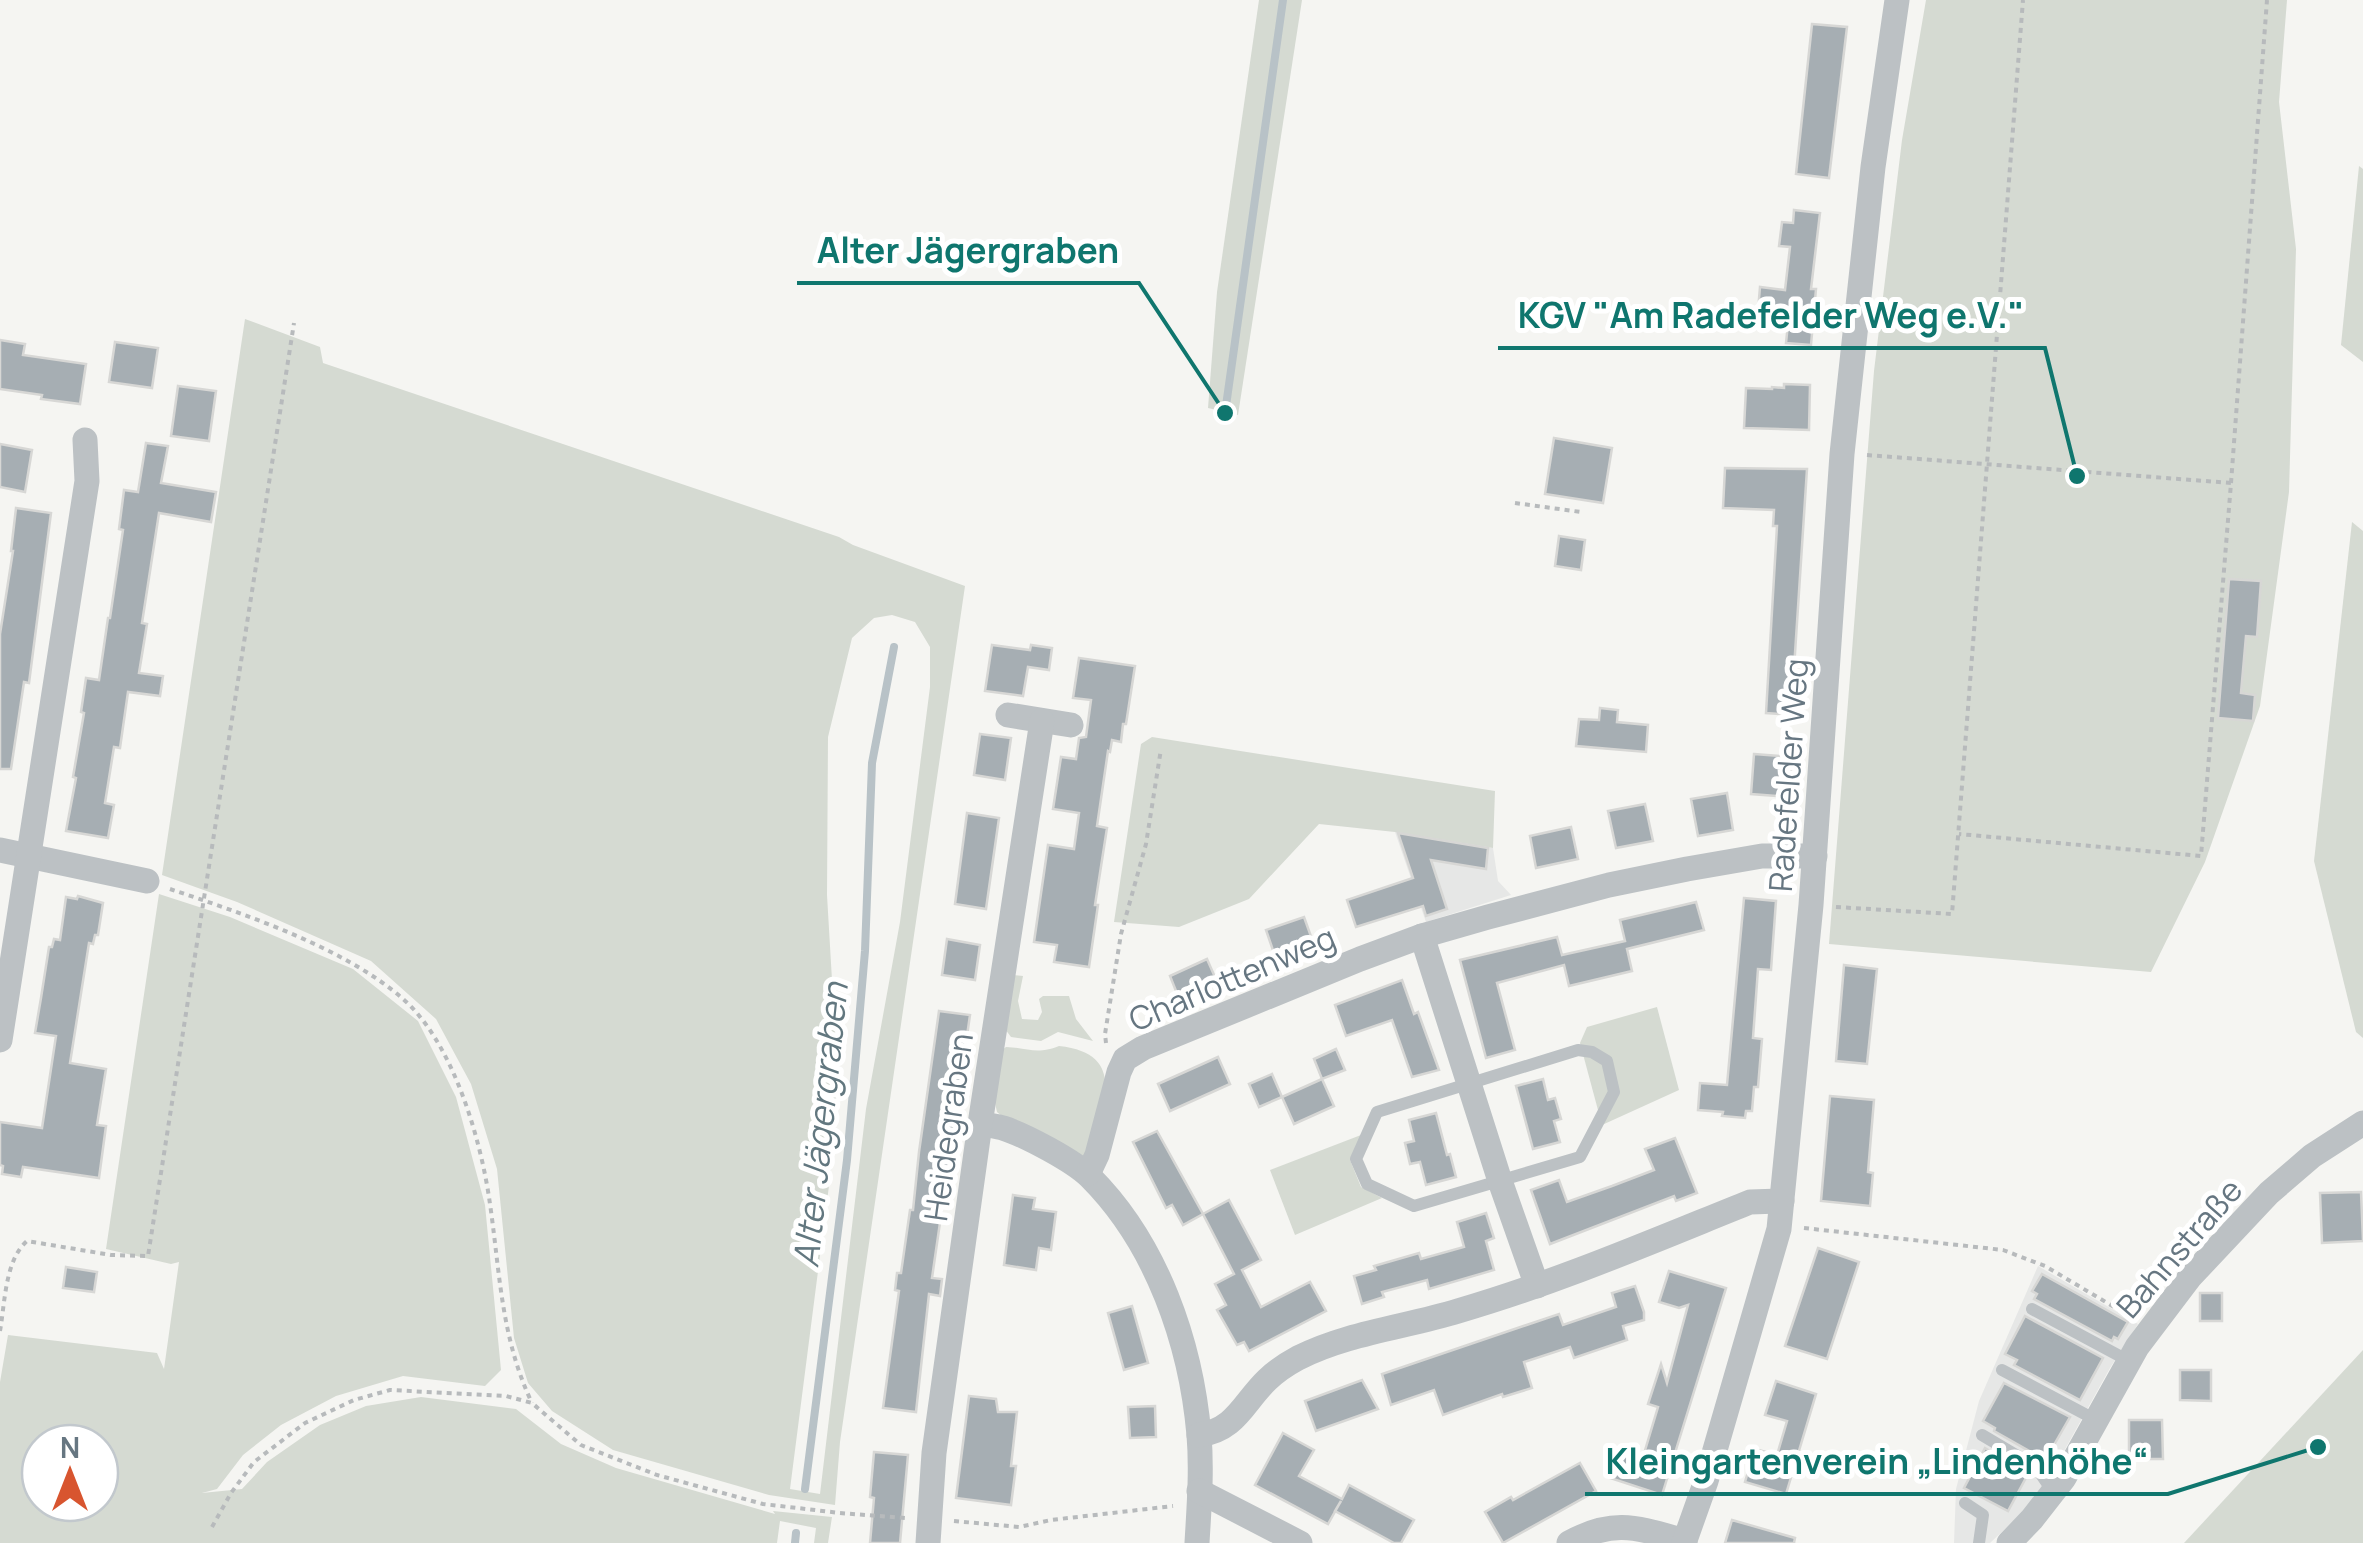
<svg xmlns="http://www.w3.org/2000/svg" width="2363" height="1543" font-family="Manrope,sans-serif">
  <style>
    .built { fill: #e6e7e6 }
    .green { fill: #d5dad2; fill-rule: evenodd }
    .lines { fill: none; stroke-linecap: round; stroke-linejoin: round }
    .stream { stroke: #b8c2c7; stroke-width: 8 }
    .building { fill: #a6aeb3; stroke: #d7d7d5; stroke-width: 2.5 }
    .path { stroke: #b7babc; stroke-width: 4; stroke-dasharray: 5 5; stroke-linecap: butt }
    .lane { stroke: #bcc1c4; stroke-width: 12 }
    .street { stroke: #bcc1c4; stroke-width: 25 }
    .labels { text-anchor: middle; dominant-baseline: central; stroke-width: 10; stroke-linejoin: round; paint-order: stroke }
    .street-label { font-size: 32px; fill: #667681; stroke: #fff }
    .water-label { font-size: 35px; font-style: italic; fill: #62777f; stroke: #fff }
    .leader { fill: none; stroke: #0f766e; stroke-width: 4 }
    .callout-dot { fill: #0f766e; stroke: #fff; stroke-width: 4 }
    .callout-label { font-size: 35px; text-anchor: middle; font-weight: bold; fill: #0f766e; stroke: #fff; stroke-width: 10; stroke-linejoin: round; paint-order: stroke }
  </style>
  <rect width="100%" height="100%" fill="#f5f5f2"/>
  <!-- built -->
  <g class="built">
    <path d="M1395 832 1493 848 1498 881 1511 895 1426 922Z"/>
    <path d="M2038 1266 2138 1324 2110 1368 2049 1478 2023 1512 1990 1543H1954L1956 1489 1979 1401Z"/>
  </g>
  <!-- green -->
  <g class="green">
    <path d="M1259 0H1302L1238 415 1208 408 1217 292Z"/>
    <path d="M1926 0H2287L2279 102 2296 249 2289 492 2260 706 2205 862 2151 972 1829 944 1874 371 1902 140Z"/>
    <path d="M2359 166 2363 169V362L2341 345Z"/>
    <path d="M245 319 320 347 323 363 839 537 853 545 965 586 840 1442 835 1505 769 1495 613 1450 552 1411 528 1383 514 1338 497 1169 471 1084 436 1019 371 961 237 902 162 875ZM892 615 915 622 930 647V687L900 922 866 1109 820 1494 790 1489 835 1139 836 1048 827 895 828 737 852 638 874 618Z"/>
    <path d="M2352 522 2363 531V1038L2356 1032 2314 861Z"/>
    <path d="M1152 737 1495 791 1493 848 1395 832 1319 824 1249 899 1179 927 1114 922 1141 744Z"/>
    <path d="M159 894 230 917 353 969 418 1021 456 1097 485 1205 501 1370 485 1386 403 1376 336 1396 281 1425 243 1455 217 1489 202 1493 242 1489 267 1462 320 1425 366 1406 421 1397 516 1409 561 1444 616 1468 775 1514 773 1511 832 1517 828 1543H814L816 1528 780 1521 777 1543H0V1382L8 1335 157 1353 164 1369 179 1262 171 1264 106 1249ZM100 1443V1503H40V1443Z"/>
    <path d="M1013 975 1023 976 1018 1001 1022 1019 1038 1020 1042 1012 1039 999 1043 996H1069L1076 1019 1093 1041 1058 1032 1041 1041 1011 1037 1005 1029Z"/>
    <path d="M1657 1007 1679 1090 1602 1125 1580 1043 1587 1027Z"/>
    <path d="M1059 1046C1132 1054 1101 1111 1084 1156L1080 1157 1005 1119 997 1112 995 1103 1002 1050 1006 1047C1029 1048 1036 1055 1059 1046Z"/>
    <path d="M1361 1135 1350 1160 1361 1187 1382 1198 1295 1235 1270 1170Z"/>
    <path d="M2363 1350V1543H2184Z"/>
  </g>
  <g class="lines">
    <!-- stream -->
    <g class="stream">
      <path d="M1225 413 1283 0"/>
      <path d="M805 1489 847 1160 865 951 872 763 894 647"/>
      <path d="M795 1543 796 1533"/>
    </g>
  </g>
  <!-- building -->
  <g class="building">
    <path d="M1812 24 1847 27 1829 178 1796 174Z"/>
    <path d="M1794 210 1820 213 1811 289H1816L1811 345 1786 343 1789 314 1758 311 1760 287 1785 290 1790 247 1779 246 1782 222 1793 223Z"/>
    <path d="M0 340 25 344 23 355 86 364 80 404 41 399 42 395 0 389Z"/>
    <path d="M115 342 158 348 152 388 109 382Z"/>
    <path d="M1784 384 1810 385 1809 430 1744 428 1746 388 1772 389V387L1784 388Z"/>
    <path d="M178 386 216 391 209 441 171 436Z"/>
    <path d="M1554 438 1612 448 1603 503 1545 494Z"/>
    <path d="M146 443 168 446 161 483 216 492 211 522 159 513 142 623 147 624 139 673 163 676 160 696 128 692 120 748 114 747 105 803 114 805 108 838 66 831 76 778 73 777 84 713 81 712 86 678 99 680 108 618H110L123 530 119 529 124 490 138 492Z"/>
    <path d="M0 444 32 450 25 492 0 487Z"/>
    <path d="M1725 468 1807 469 1791 715 1766 713 1777 526H1773L1774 510 1723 508Z"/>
    <path d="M16 508 51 513 29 683 24 682 11 769H0V634L13 551H11Z"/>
    <path d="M1559 536 1585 540 1581 570 1555 566Z"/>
    <path d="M2229 579 2261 581 2257 637 2246 636 2241 693 2255 695 2253 721 2218 718Z"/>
    <path d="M992 645 1030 650 1031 645 1052 648 1049 670 1028 667 1023 696 985 691Z"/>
    <path d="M1079 658 1135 666 1126 724H1123L1121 742 1112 740 1110 752 1108 751 1097 826 1107 828 1095 905H1098L1089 967 1054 962 1057 945 1034 942 1048 845 1074 849 1079 813 1053 809 1061 757 1076 759 1079 738 1086 737 1091 700 1073 698Z"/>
    <path d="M1600 708 1618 710 1617 722 1648 725 1646 752 1576 746 1579 719 1599 720Z"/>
    <path d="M980 734 1011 738 1005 780 974 775Z"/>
    <path d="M1754 754 1792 757 1788 797 1751 794Z"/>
    <path d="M1727 793 1733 830 1698 836 1691 799Z"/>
    <path d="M1645 804 1653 841 1616 848 1608 811Z"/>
    <path d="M967 813 999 818 986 909 955 904Z"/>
    <path d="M1571 827 1578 859 1536 868 1530 836Z"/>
    <path d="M1398 833 1488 848 1486 869 1431 860 1447 909 1426 916 1423 906 1356 927 1347 900 1413 878Z"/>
    <path d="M78 896 103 903 98 935H95L93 944 89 943 70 1063 106 1069 97 1125 106 1126 99 1178 23 1167 21 1177 2 1174 3 1166 0 1165V1122L42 1128 56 1036 35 1033 41 998 49 947H52L54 939 60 940 66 897 77 899Z"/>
    <path d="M1744 898 1776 901 1771 970 1758 969 1753 1038 1762 1039 1758 1087H1754L1752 1111H1746L1745 1118 1722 1116 1723 1112 1698 1110 1700 1083 1727 1085Z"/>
    <path d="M1696 902 1704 930 1627 949 1632 971 1569 986 1564 965 1497 983 1515 1050 1486 1058 1460 960 1557 937 1562 955 1625 941 1620 920Z"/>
    <path d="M1304 917 1313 942 1275 956 1266 930Z"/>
    <path d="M947 939 980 945 975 980 942 975Z"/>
    <path d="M1207 959 1218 984 1180 1001 1170 976Z"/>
    <path d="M1844 965 1877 969 1867 1064 1836 1061Z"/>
    <path d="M1402 980 1414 1014 1418 1012 1439 1070 1412 1077 1392 1020 1346 1036 1335 1005Z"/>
    <path d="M939 1011 970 1015 932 1278 942 1279 940 1296 929 1294 916 1412 883 1408 899 1291 895 1290 897 1273H901L910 1210H913L919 1152Z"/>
    <path d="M1336 1049 1345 1070 1322 1079 1314 1059Z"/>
    <path d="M1218 1057 1230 1084 1170 1111 1158 1084Z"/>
    <path d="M1272 1074 1282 1097 1259 1107 1249 1084Z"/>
    <path d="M1322 1079 1334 1106 1294 1124 1282 1097Z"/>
    <path d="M1543 1079 1548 1100 1555 1098 1561 1119 1554 1121 1560 1142 1533 1149 1516 1086Z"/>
    <path d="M1830 1096 1874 1100 1868 1172 1873 1173 1870 1206 1821 1201Z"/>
    <path d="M1436 1113 1447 1155 1450 1154 1456 1177 1426 1185 1420 1162 1410 1164 1405 1143 1414 1141 1409 1120Z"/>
    <path d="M1157 1131 1203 1214 1183 1225 1172 1205 1166 1208 1133 1142Z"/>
    <path d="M1675 1138 1697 1193 1676 1201 1674 1196 1550 1244 1531 1190 1559 1180 1567 1202 1612 1186 1654 1170 1645 1149Z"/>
    <path d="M2361 1192 2363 1241 2322 1243 2320 1193Z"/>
    <path d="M1013 1195 1035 1198 1033 1209 1056 1212 1051 1250 1039 1248 1036 1270 1004 1265Z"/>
    <path d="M1229 1200 1261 1260 1242 1270 1261 1307 1310 1282 1326 1311 1249 1351 1244 1342 1237 1345 1217 1310 1226 1305 1215 1284 1234 1274 1203 1214Z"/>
    <path d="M1486 1213 1494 1238 1486 1241 1494 1270 1429 1289 1427 1280 1382 1292 1384 1297 1362 1304 1354 1276 1376 1270 1374 1266 1419 1253 1421 1259 1464 1247 1457 1222Z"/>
    <path d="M1818 1248 1859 1262 1827 1359 1785 1346Z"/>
    <path d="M66 1267 97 1272 94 1292 63 1288Z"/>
    <path d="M1669 1271 1726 1288 1662 1495 1607 1477 1616 1448 1643 1457 1658 1407 1648 1404 1661 1364 1667 1383 1688 1305 1679 1308 1659 1302Z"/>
    <path d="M2042 1274 2128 1322 2118 1339 2114 1337 2112 1341 2034 1299 2037 1294 2032 1291Z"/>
    <path d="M1635 1286 1644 1312V1320L1623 1326 1627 1340 1574 1358 1570 1347 1524 1362 1532 1388 1503 1397 1502 1394 1443 1415 1434 1390 1391 1405 1382 1374 1559 1314 1563 1325 1616 1307 1612 1293Z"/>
    <rect x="2200" y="1293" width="22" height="28"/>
    <path d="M1132 1306 1148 1363 1124 1370 1108 1313Z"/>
    <path d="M2025 1316 2103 1358 2080 1400 2014 1365 2017 1360 2005 1354Z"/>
    <path d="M2180 1370H2211V1401L2180 1400Z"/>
    <path d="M1362 1380 1378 1409 1316 1431 1305 1401Z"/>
    <path d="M1776 1381 1816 1394 1786 1494 1745 1482 1755 1449 1777 1455 1787 1421 1765 1415Z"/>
    <path d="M2004 1383 2070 1417 2047 1457 2039 1453 2038 1456 1994 1431 1995 1428 1983 1421Z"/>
    <path d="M969 1396 996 1399 998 1412H1017L1011 1466H1016L1011 1505 956 1498Z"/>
    <path d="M1155 1406 1156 1437 1130 1438 1128 1407Z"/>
    <path d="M2129 1420H2162L2163 1459H2129Z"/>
    <path d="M1283 1433 1314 1450 1299 1476 1342 1499 1349 1485 1414 1520 1401 1543H1394L1335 1511 1341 1501 1328 1524 1255 1485Z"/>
    <path d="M1985 1448 2028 1474 2008 1511 1964 1488Z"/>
    <path d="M874 1452 908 1455 900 1543H870L874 1498 870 1497Z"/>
    <path d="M1580 1463 1596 1491 1503 1543 1485 1512 1511 1497 1513 1500Z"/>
    <path d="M1732 1520 1795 1538 1794 1543H1725Z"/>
  </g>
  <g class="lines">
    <!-- path -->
    <g class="path">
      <path d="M1867 455 2231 483 2201 856 1959 834"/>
      <path d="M2231 483 2267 0"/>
      <path d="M1515 503 1581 512"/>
      <path d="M170 889C244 914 343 947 402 998 453 1042 481 1139 490 1204 500 1273 501 1338 532 1403"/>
      <path d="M1836 907 1952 914 2023 0"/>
      <path d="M1106 1043 1105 1034 1121 934 1146 844 1161 749"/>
      <path d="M1804 1228 2003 1250 2045 1266 2131 1317"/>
      <path d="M0 1331C5 1303 5 1260 27 1241L111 1255 148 1256 294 323"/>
      <path d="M954 1521 1019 1527 1051 1520 1173 1506"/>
      <path d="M212 1527 231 1493 254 1462 305 1423 354 1400 390 1390 506 1396 532 1403 581 1445 657 1475 763 1504 840 1513 905 1518"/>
    </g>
    <!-- lane -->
    <g class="lane">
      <path d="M1578 1050 1592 1052 1607 1061 1614 1092 1580 1157 1414 1206 1367 1184 1356 1159 1377 1112Z"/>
      <path d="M2032 1309 2129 1361"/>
      <path d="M2002 1370 2096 1420"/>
      <path d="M1982 1435 2036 1467 2053 1492"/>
      <path d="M1965 1503 1983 1515 1979 1543"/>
    </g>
    <!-- street -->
    <g class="street">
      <path d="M1008 715 1071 725"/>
      <path d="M0 850 147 881"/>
      <path d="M1422 936 1500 1181 1537 1286"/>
      <path d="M0 1040 87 481 85 440"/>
      <path d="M980 1124C988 1125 996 1126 1003 1128 1025 1135 1074 1161 1090 1177 1157 1244 1191 1343 1199 1435 1202 1471 1199 1508 1197 1543"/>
      <path d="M1088 1174 1097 1155 1119 1072 1125 1059 1143 1048 1360 959 1422 936 1488 917 1609 885 1687 869 1762 856H1815"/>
      <path d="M1199 1435C1236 1430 1243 1403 1267 1380 1276 1371 1287 1364 1298 1358 1347 1333 1406 1327 1458 1311 1558 1282 1653 1241 1750 1202L1782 1201"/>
      <path d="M1199 1491 1300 1543"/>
      <path d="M928 1543 934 1453 980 1124 1042 721"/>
      <path d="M1569 1543C1614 1518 1638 1528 1685 1541"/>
      <path d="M1684 1543 1706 1481 1779 1229 1811 905 1842 454 1873 167 1897 0"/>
      <path d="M2009 1543 2032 1519 2064 1478 2137 1347 2190 1277 2269 1193 2312 1156 2363 1123"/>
    </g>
  </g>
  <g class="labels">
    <!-- street labels -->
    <g class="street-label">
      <text transform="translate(1788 775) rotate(-86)">Radefelder Weg</text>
      <text transform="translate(1232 978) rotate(-23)">Charlottenweg</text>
      <text transform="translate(948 1127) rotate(-82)">Heidegraben</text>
      <text transform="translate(2179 1248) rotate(-49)">Bahnstraße</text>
    </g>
    <!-- water labels -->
    <g class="water-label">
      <text transform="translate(820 1125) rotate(-84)">Alter Jägergraben</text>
    </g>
  </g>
  <!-- callouts -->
  <path class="leader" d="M1225 413L1139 283H797M2077 476L2045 348H1498M2318 1447L2168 1494H1585"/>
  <g class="callout-dot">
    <circle cx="1225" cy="413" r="10"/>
    <circle cx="2077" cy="476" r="10"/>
    <circle cx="2318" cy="1447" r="10"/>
  </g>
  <g class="callout-label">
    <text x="968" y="263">Alter Jägergraben</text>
    <text x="1771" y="328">KGV "Am Radefelder Weg e.V."</text>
    <text x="1877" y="1474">Kleingartenverein „Lindenhöhe“</text>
  </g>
  <!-- north arrow -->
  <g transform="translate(70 1473)"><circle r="48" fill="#ffffff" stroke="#c2c8cd" stroke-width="2.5"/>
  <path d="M0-8L18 38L0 25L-18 38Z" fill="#d8552f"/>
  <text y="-15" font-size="28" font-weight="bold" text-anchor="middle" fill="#667681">N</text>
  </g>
</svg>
